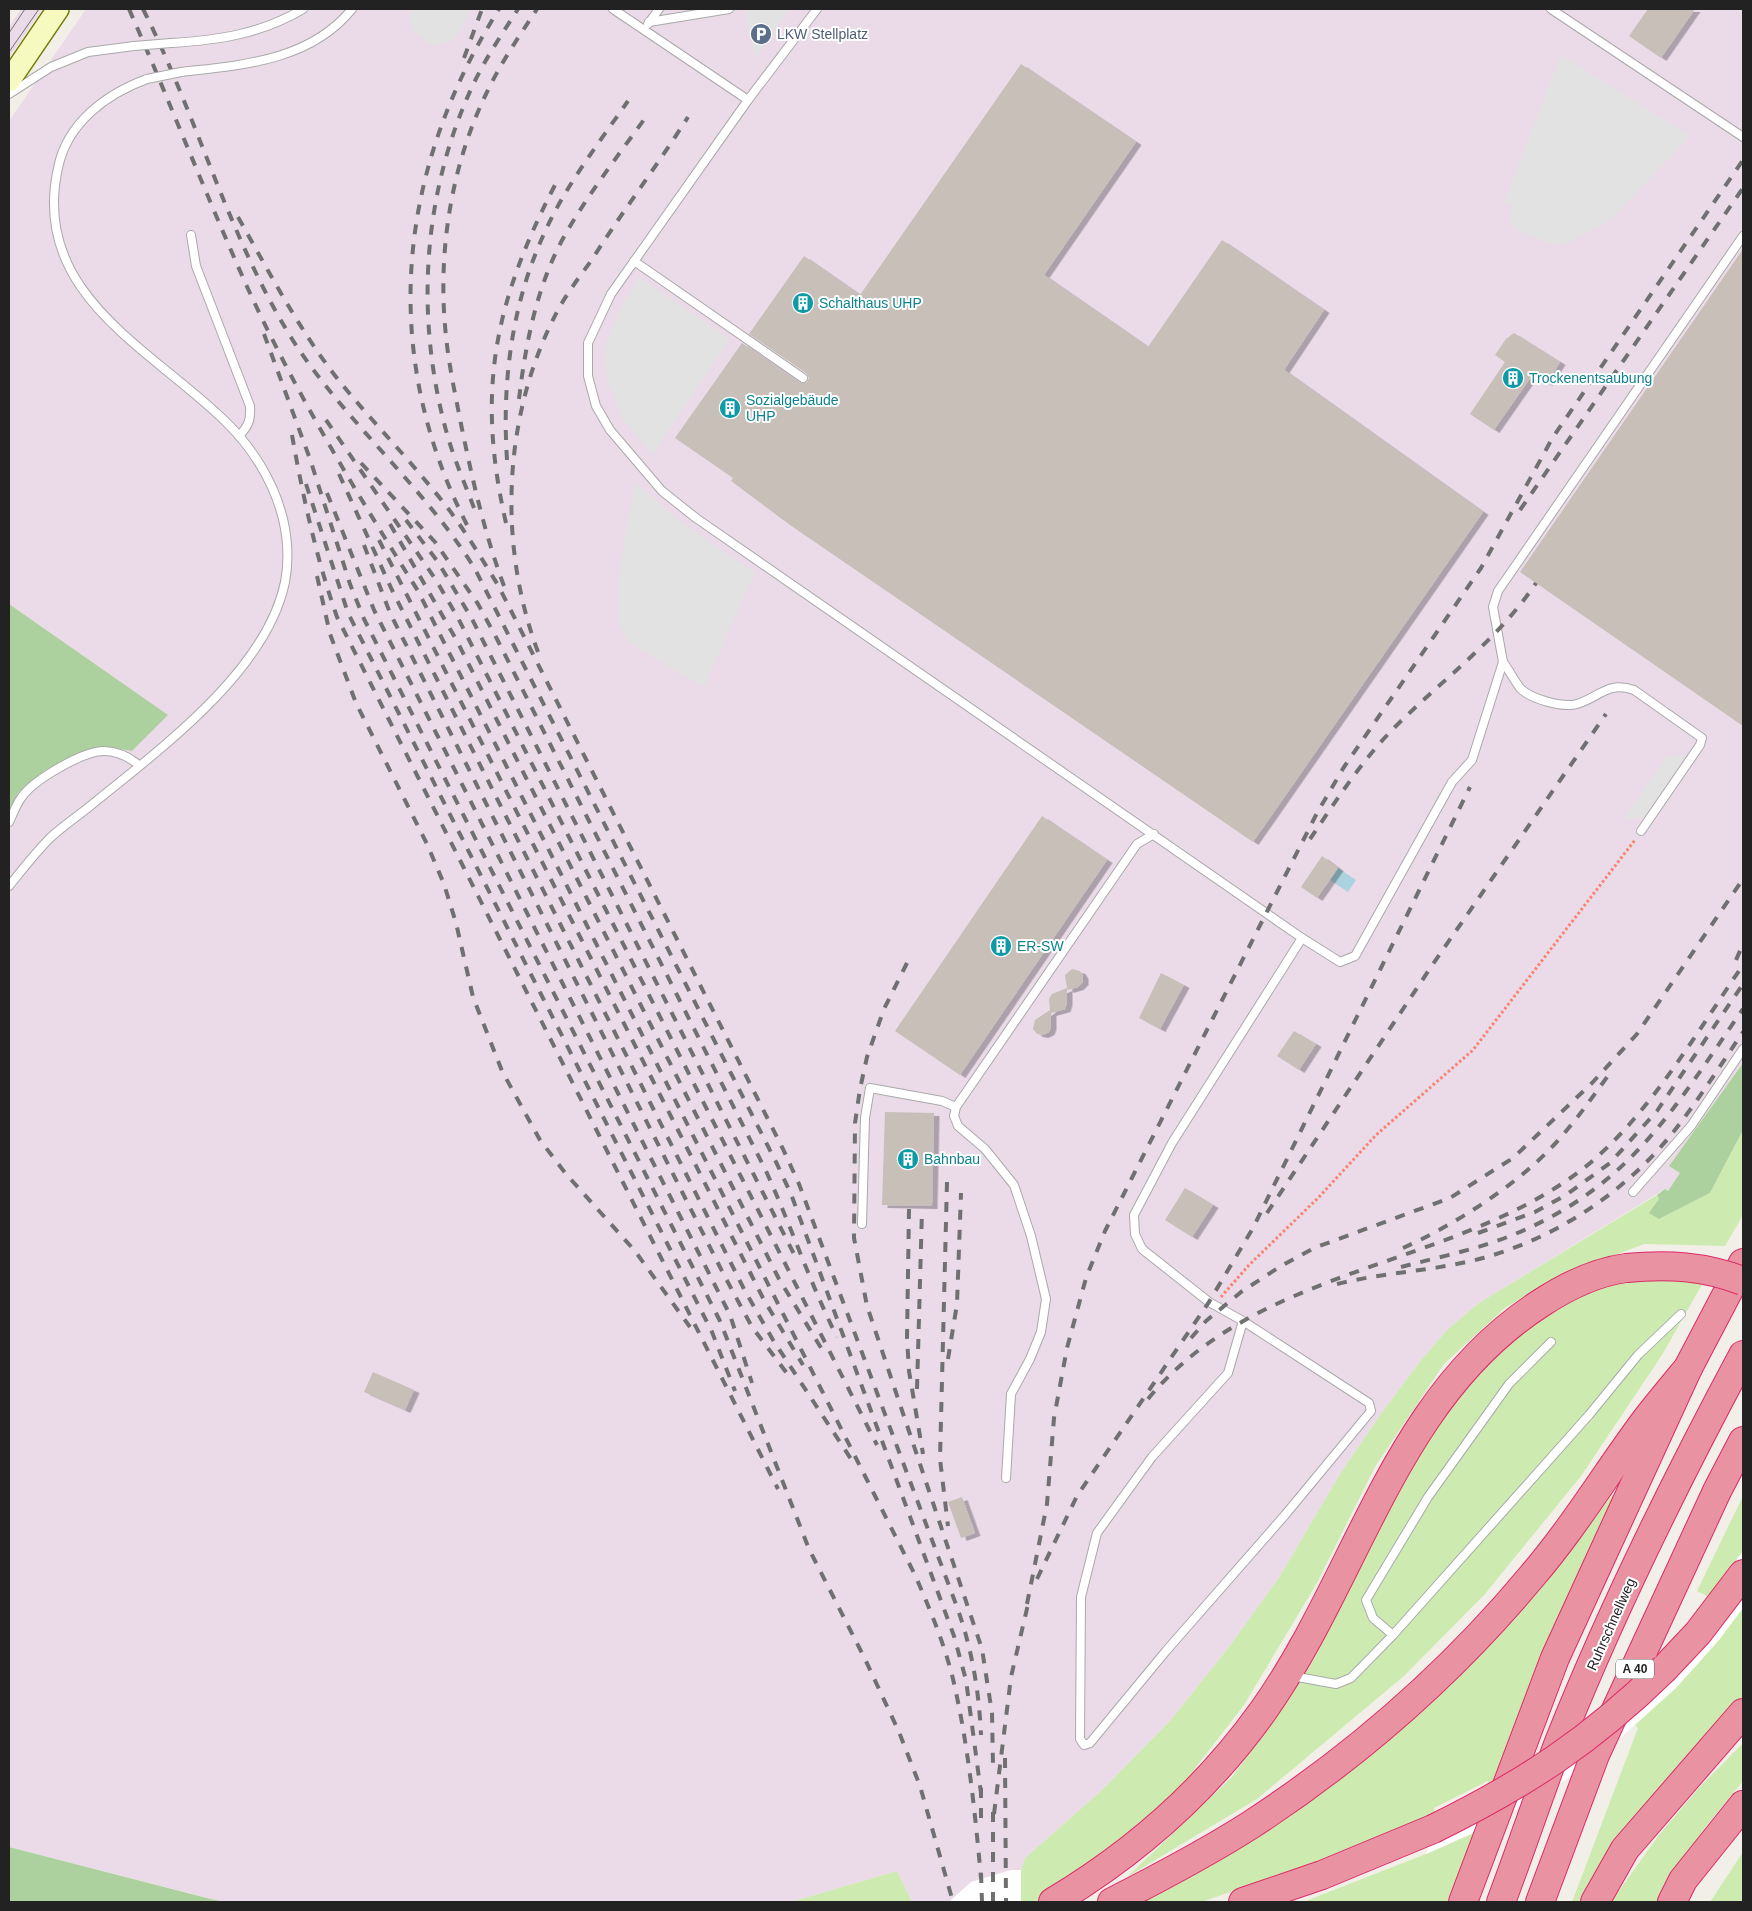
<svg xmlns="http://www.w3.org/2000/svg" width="1752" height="1911" font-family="Helvetica,sans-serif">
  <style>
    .industrial { fill: #ebdbe8 }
    .grass { fill: #cdebb0 }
    .forest { fill: #add19e }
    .parking { fill: #e2e2e2 }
    .water { fill: #aad3df }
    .pier { fill: #fff }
    .building { fill: #c7bfb8; filter: url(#shadow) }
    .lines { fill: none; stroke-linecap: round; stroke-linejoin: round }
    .lane-casing { stroke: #a9a9a9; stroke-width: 10 }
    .secondary-casing { stroke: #707d05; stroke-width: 24 }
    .highway-casing { stroke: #dc2a67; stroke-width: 30 }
    .path { stroke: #fa8072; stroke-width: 3; stroke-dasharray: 2.5 2.5; stroke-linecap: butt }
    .lane { stroke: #fff; stroke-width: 8 }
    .secondary { stroke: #f7fabf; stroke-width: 21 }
    .highway { stroke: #e892a2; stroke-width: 28 }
    .tram { stroke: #707070; stroke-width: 1 }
    .rail { stroke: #707070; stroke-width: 4; stroke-dasharray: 10 10; stroke-linecap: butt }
    .lane-bridge-casing { stroke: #a9a9a9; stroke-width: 10; stroke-linecap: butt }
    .highway-bridge-casing { stroke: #dc2a67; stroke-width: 30; stroke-linecap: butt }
    .lane-bridge { stroke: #fff; stroke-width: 8 }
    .highway-bridge { stroke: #e892a2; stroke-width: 28 }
    .labels { text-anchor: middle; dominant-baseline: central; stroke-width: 4; stroke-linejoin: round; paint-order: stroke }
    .shield { fill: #fff; stroke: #646464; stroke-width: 1 }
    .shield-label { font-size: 12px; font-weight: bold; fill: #222 }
    .service-label { font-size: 14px; fill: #4e5e75; stroke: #fff; text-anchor: start }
    .culture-label { font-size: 14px; fill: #0d838f; stroke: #fff; text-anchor: start }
    .street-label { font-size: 14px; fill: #222; stroke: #fff }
  </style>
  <defs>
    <filter id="shadow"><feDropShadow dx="5.5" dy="3" stdDeviation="0" flood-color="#0004"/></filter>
  </defs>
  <rect width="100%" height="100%" fill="#f2efe9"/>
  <!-- industrial -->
  <g class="industrial">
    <path d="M21 9H42L9 58V27Z"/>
    <path d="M86 9H1743V1063L1669 1166 1680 1173 1668 1191 1665 1189 1479 1303 1448 1329 1422 1359 1380 1415 1340 1474 1280 1576 1229 1647 1170 1721 1101 1791 1025 1858 1021 1870V1902H912L897 1871 791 1902H224L9 1847V811L18 793 44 771 76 756 103 746 132 751 167 715 9 604V121Z"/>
  </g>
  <!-- grass -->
  <g class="grass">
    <path d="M1743 1130V1215L1725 1246 1644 1244 1554 1278 1505 1308 1444 1364 1375 1467 1317 1583 1244 1705 1183 1784 1105 1855 1041 1899 1034 1902H1021V1870L1025 1858 1101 1791 1170 1721 1229 1647 1280 1576 1340 1474 1380 1415 1422 1359 1448 1329 1479 1303 1657 1195 1659 1199V1219L1710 1193Z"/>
    <path d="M1650 1278 1704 1281 1662 1355 1581 1476 1485 1594 1404 1676 1257 1799 1127 1877 1232 1777 1293 1692 1423 1448 1473 1375 1523 1328 1578 1297 1607 1286Z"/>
    <path d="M1612 1495 1615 1497 1496 1780 1488 1784V1781L1434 1808 1435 1813 1319 1861 1210 1899 1202 1902H1143C1332 1807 1488 1666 1612 1495Z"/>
    <path d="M1743 1496V1551L1718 1586 1707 1596 1697 1591Z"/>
    <path d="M1743 1608V1696L1619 1840 1581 1902H1572L1638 1728 1635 1725 1697 1665Z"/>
    <path d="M1743 1743V1781L1703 1830 1661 1902H1611L1659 1835 1698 1789Z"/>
    <path d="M1476 1832 1451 1902H1303L1426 1854Z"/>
    <path d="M1743 1852V1902H1710Z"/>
    <path d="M897 1871 912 1902H791Z"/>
  </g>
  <!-- forest -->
  <g class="forest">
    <path d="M9 604 168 715 132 751 103 746 76 756 44 771 18 793 9 811Z"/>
    <path d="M1743 1063V1130L1710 1193 1659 1219 1649 1213 1659 1199 1657 1195 1665 1189 1668 1191 1680 1173 1669 1166Z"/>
    <path d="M9 1847 203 1897 224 1902H9Z"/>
  </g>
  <!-- parking -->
  <g class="parking">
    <path d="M410 9H471L458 35 452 41 432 46 414 32 410 22Z"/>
    <path d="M745 9H790L755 59Z"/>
    <path d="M1561 55 1690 136 1611 220 1566 244 1556 245 1518 231 1511 225 1509 217 1513 205 1504 202Z"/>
    <path d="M639 277 730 339 653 454 624 421 608 383 604 355 611 330 624 302Z"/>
    <path d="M636 483 682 523 755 573 704 687 628 642 619 623V577L628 516Z"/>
    <path d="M1686 755 1643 818 1623 819 1667 756Z"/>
  </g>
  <!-- water -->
  <path class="water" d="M1338 868 1356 880 1348 892 1330 880Z"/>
  <!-- pier -->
  <g class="pier">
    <path d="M1743 1551V1608L1719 1640 1676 1688 1609 1748 1558 1785 1482 1829 1426 1854 1438 1813 1517 1770 1592 1718 1636 1679 1687 1625Z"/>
    <path d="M1011 1870H1021V1902H949L971 1882Z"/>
  </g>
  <!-- building -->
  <g class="building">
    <path d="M1648 9H1695L1661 58 1629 36Z"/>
    <path d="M1021 64 1136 142 1044 275 1148 347 1222 240 1324 310 1284 370 1483 512 1253 842 790 525 731 481 733 478 675 438 742 343 800 383 807 382 809 378 806 373 749 334 804 256 860 295Z"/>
    <path d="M1743 249V726L1520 572Z"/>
    <path d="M1514 333 1560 362 1547 383 1533 374 1494 430 1470 414 1505 362 1495 355 1506 339Z"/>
    <path d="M1042 816 1107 860 960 1075 895 1031Z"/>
    <path d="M1322 856 1338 868 1317 898 1301 887Z"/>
    <path d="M1072 969 1080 971 1083 976V982L1078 987 1068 990 1067 988V1003L1065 1009 1051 1013V1027L1049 1032 1043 1035 1037 1034 1033 1029 1035 1020 1050 1010 1049 999 1052 994 1067 988 1065 975Z"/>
    <path d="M1161 973 1184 985 1160 1029 1139 1018Z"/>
    <path d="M1294 1031 1316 1044 1299 1070 1277 1056Z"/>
    <path d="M885 1112 934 1113 932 1206 882 1205Z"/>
    <path d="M1185 1188 1213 1205 1192 1237 1165 1220Z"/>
    <path d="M373 1372 414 1390 405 1410 364 1392Z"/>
    <path d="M962 1497 975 1533 961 1538 948 1502Z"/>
  </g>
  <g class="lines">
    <!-- lane casing -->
    <g class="lane-casing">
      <g id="lane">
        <path d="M613 9 748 100 817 9"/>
        <path d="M1551 9 1743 137"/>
        <path d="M649 22 729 9"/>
        <path d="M648 24 659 9"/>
        <path d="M171 43C219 40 261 34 303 9"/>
        <path d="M181 72C242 65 310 61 352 9"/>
        <path d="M9 94 51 67 88 52 134 46"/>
        <path d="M748 100 611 294 588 343V376L596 406 610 430 662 491 696 518 1302 938 1340 962 1355 956 1452 782 1472 760 1503 662 1493 607 1498 591 1743 236"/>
        <path d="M191 235 196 266 250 406C251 421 248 426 239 436"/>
        <path d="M634 261 803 378"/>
        <path d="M1503 662C1509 670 1514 680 1520 688 1530 699 1563 708 1577 704 1600 697 1607 681 1634 690L1702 738 1700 745 1641 831"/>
        <path d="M9 822C13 814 16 805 21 798 33 780 83 751 104 751 118 751 129 757 139 765"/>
        <path d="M9 886C22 870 35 853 50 838 64 825 81 814 95 802 163 747 267 670 285 582 289 561 288 540 283 519 274 482 252 447 225 421 150 348 30 293 58 168 67 123 106 94 147 79"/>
        <path d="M1633 1192 1691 1126 1743 1049"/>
        <path d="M862 1224 865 1118 870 1088 942 1101 956 1107"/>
        <path d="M1243 1321 1228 1373 1152 1457 1097 1533 1081 1597 1080 1739 1084 1745 1090 1743 1166 1651 1285 1515 1371 1411 1369 1403 1243 1321 1209 1302 1142 1249 1135 1234 1134 1215 1172 1143 1302 938"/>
        <path d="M1006 1478 1011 1394 1030 1359 1041 1332 1046 1299 1031 1236 1014 1185 985 1149 958 1126 954 1116 956 1107 1137 844 1154 834"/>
        <path d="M1393 1635 1589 1415 1638 1355 1681 1314"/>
        <path d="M1292 1676 1336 1684 1351 1678 1393 1635 1373 1618 1366 1600 1428 1497 1509 1384 1551 1342"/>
      </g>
    </g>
    <!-- secondary casing -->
    <g class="secondary-casing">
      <path id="secondary" d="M9 81 58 9"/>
    </g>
    <!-- highway casing -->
    <g class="highway-casing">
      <g id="highway">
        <path d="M1665 1668 1698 1633 1743 1574"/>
        <path d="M1053 1902C1135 1853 1208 1788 1263 1711 1359 1576 1394 1397 1541 1303 1567 1286 1596 1272 1626 1268"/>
        <path d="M1112 1902C1159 1878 1207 1853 1252 1824 1356 1756 1452 1672 1532 1576 1574 1527 1607 1472 1645 1421 1659 1403 1674 1385 1688 1368"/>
        <path d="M1243 1902 1322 1875 1433 1829"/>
        <path d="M1463 1902 1555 1658 1688 1368 1743 1263"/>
        <path d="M1501 1902C1521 1849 1539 1795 1559 1742 1612 1609 1676 1480 1743 1355"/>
        <path d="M1540 1902 1595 1755 1717 1491 1743 1441"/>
        <path d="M1595 1902 1625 1849 1743 1713"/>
        <path d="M1672 1902 1683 1880 1743 1805"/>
      </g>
    </g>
    <!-- path -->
    <path class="path" d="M1221 1297 1249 1265 1319 1197 1376 1135 1473 1050 1635 840"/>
    <!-- lane -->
    <use href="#lane" class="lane"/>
    <!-- secondary -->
    <use href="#secondary" class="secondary"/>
    <!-- highway -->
    <use href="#highway" class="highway"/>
    <!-- tram -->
    <g class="tram">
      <path d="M9 33 25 9"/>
      <path d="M9 52 39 9"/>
    </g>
    <!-- rail -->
    <g class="rail">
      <path d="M129 9C170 102 207 198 249 291 297 395 357 494 418 591L915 1575C930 1609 944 1643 953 1679 968 1743 975 1812 981 1878"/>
      <path d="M143 9C197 116 228 236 292 339 345 422 423 485 475 569L777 1164 791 1194 954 1636 966 1680 981 1793"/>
      <path d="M464 58 482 9"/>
      <path d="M238 217C268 270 296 324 333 373 365 414 401 450 434 491 459 520 478 553 498 585L783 1149 799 1184 957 1607C972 1649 979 1691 981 1735"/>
      <path d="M264 334 310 459 350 584 364 619 720 1321 809 1549 865 1659 899 1732 920 1786 953 1902"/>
      <path d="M519 399C525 348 535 295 558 248 581 203 618 156 648 114"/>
      <path d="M326 420 436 580 458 618 877 1445"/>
      <path d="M292 435C303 497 316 557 337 617L778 1489"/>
      <path d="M507 460C502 384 511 307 543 236 564 188 598 144 628 101"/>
      <path d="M361 463 435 542 478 604 497 639 766 1171C791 1226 810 1283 837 1337"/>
      <path d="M339 474 392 590 745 1291 773 1340 853 1462"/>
      <path d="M306 484 348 613 670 1249 712 1332 735 1391"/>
      <path d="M327 493 374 610 730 1315 752 1383"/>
      <path d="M474 508C465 484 454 459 447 434 415 319 422 195 472 87 485 59 502 34 518 9"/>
      <path d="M1520 510 1743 188"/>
      <path d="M406 520 438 562 472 619 796 1258"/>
      <path d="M506 523C476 392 494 303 555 185"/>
      <path d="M390 524 457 641 779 1279 826 1356"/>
      <path d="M467 525C379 352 397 171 499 9"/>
      <path d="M379 540 764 1300 803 1365"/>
      <path d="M364 545 390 613 724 1275 752 1327 789 1376"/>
      <path d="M317 576 330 634 356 703 427 844 444 884 456 923 473 997 502 1071 540 1140 566 1174 635 1251 690 1327"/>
      <path d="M504 586C485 535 473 482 462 429 456 398 449 367 446 336 437 254 451 164 488 90 502 61 520 35 537 9"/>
      <path d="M538 652C497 542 503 412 559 308 568 292 580 276 591 261 622 212 657 166 688 117"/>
      <path d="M1310 839C1336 801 1362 760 1395 727 1443 679 1498 640 1536 583"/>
      <path d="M1736 960 1743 944"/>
      <path d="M907 963 884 1009 867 1057 860 1089 855 1123 854 1238 867 1306 982 1649 992 1713 993 1765"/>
      <path d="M947 1182 940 1459 948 1526"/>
      <path d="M909 1209 907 1338 909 1371 923 1454"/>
      <path d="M1267 1213 1433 964 1606 714"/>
      <path d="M1478 1233 1535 1212 1566 1195 1610 1163 1657 1111 1743 984"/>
      <path d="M1403 1248C1452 1226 1514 1187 1551 1148 1573 1125 1591 1099 1610 1073"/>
      <path d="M1401 1267C1439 1257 1479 1249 1515 1234 1631 1186 1675 1107 1743 1009"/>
      <path d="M1337 1284C1385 1272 1435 1271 1483 1258 1559 1237 1630 1189 1678 1126 1701 1096 1722 1063 1743 1032"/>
      <path d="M1191 1338 1206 1321 1241 1292 1281 1266 1314 1248 1450 1198 1513 1158 1592 1083 1637 1034 1743 879"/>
      <path d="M948 1359 957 1304 961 1193"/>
      <path d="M917 1389 922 1210"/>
      <path d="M1148 1399C1254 1270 1438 1269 1569 1179 1641 1130 1694 1036 1743 965"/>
      <path d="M1037 1579 1077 1496 1209 1302 1253 1228 1470 787"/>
      <path d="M1027 1604 1047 1504 1054 1418 1067 1348 1086 1278 1105 1231 1317 813 1344 767 1481 568 1553 437 1743 160"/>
      <path d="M1005 1758 1006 1902"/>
      <path d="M981 1788V1825"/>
      <path d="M994 1814 1011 1677 1029 1600"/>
      <path d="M981 1873 982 1902"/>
      <path d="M993 1902V1808"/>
    </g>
    <!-- lane-bridge casing -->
    <g class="lane-bridge-casing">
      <g id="lane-bridge">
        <path d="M134 46 171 43"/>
        <path d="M147 79 181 72"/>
      </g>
    </g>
    <!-- highway-bridge casing -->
    <g class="highway-bridge-casing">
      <g id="highway-bridge">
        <path d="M1626 1268C1668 1264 1704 1266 1743 1281"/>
        <path d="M1433 1829C1525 1784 1592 1740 1665 1668"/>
      </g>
    </g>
    <!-- lane-bridge -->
    <use href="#lane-bridge" class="lane-bridge"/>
    <!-- highway-bridge -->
    <use href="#highway-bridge" class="highway-bridge"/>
  </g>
  <!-- icons -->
  <defs>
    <g id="parking-disc" transform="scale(1.125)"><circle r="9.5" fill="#5c6f8a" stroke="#fff"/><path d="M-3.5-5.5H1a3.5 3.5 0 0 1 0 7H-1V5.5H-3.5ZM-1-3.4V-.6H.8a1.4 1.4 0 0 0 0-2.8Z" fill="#fff"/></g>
    <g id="building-disc" transform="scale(1.125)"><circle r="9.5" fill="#0f9aa8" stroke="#fff"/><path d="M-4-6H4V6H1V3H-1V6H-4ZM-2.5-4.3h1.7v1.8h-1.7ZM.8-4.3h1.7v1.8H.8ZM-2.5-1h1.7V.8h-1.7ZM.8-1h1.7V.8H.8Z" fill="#fff"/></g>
  </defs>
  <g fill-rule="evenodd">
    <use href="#parking-disc" x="761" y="34"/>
    <use href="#building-disc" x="803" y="303"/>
    <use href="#building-disc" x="1513" y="378"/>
    <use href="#building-disc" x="730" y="408"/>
    <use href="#building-disc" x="1001" y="946"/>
    <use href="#building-disc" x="908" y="1159"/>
  </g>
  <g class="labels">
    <!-- shield labels -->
    <rect class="shield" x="1616" y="1659.5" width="38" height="19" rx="4"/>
    <g class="shield-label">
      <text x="1635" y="1669">A 40</text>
    </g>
    <!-- service labels -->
    <g class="service-label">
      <text x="777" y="34">LKW Stellplatz</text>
    </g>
    <!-- culture labels -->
    <g class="culture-label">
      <text x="819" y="303">Schalthaus UHP</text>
      <text x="1529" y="378">Trockenentsaubung</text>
      <text x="746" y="400">Sozialgebäude<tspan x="746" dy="16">UHP</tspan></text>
      <text x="1017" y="946">ER-SW</text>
      <text x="924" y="1159">Bahnbau</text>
    </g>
    <!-- street labels -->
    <g class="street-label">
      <text transform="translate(1611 1624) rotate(-66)">Ruhrschnellweg</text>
    </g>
  </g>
  <!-- border -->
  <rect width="1752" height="1911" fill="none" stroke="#222222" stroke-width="20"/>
</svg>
